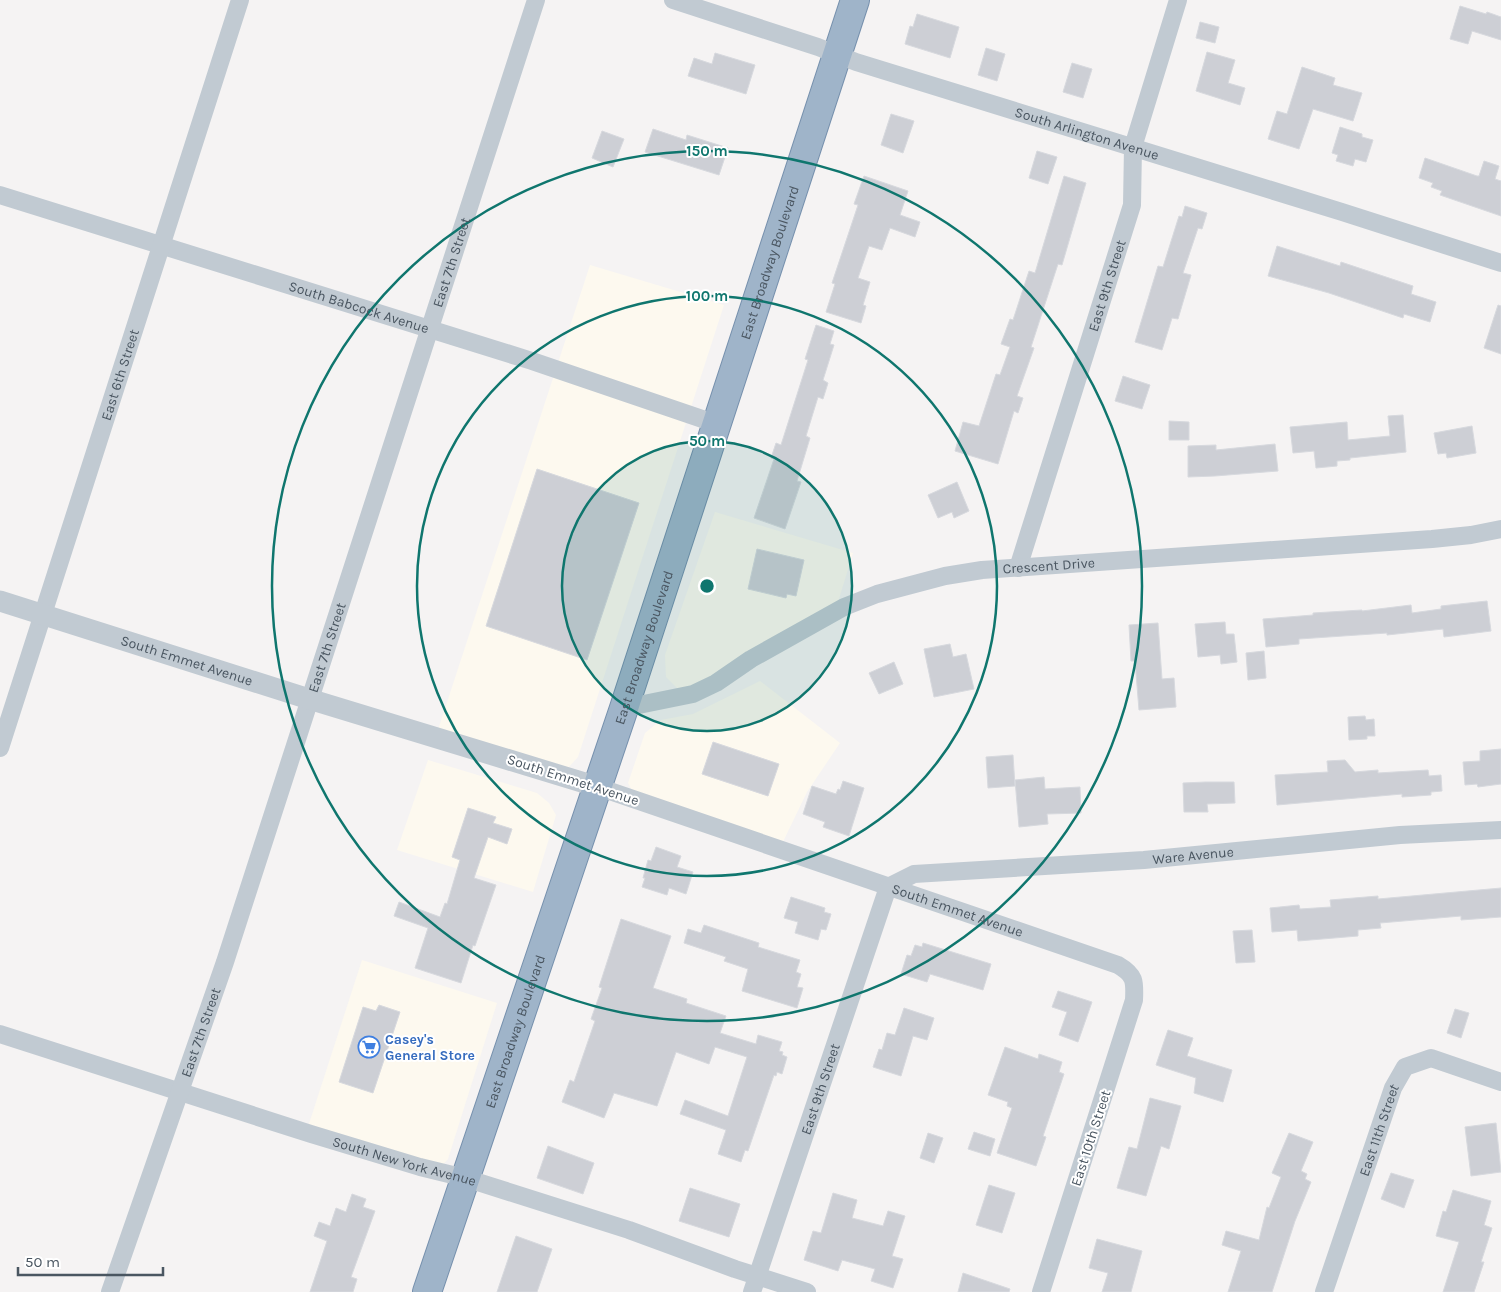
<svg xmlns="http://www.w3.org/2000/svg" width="1501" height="1292" font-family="Karla,sans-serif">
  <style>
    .commercial { fill: #fdf9ef }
    .building { fill: #cdcfd5; stroke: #d7d9de }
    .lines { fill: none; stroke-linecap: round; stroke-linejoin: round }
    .trunk-casing { stroke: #7690ad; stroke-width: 30 }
    .minor { stroke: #c1cad2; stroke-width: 18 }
    .tertiary { stroke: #c1cad2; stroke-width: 21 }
    .trunk { stroke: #9fb4c9; stroke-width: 28 }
    .ring { fill: none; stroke: #0f766e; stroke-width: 2.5 }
    .labels { text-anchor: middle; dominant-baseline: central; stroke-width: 4; stroke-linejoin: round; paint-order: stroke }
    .street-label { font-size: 14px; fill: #4a5661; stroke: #fff }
    .shop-label { font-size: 14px; font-weight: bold; fill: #366cbe; stroke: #fff; text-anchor: start }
    .centre { fill: #0f766e; stroke: #fff; stroke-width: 2.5 }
    .ring-label { font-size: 15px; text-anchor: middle; font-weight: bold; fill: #0f766e; stroke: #fff; stroke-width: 4; stroke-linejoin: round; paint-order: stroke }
  </style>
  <rect width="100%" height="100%" fill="#f5f3f3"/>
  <!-- commercial -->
  <g class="commercial">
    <path d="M590 265 724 305 578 757 567 769 435 739Z"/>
    <path d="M715 512 853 553 838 602 701 683 678 689 666 677 665 655Z"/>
    <path d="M760 681 840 743 807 792 780 848 636 798 628 783 645 733 661 720 693 714Z"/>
    <path d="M428 760 537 793 549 803 556 815 533 892 397 850Z"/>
    <path d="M362 960 497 1003 448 1159 441 1167 306 1133Z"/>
  </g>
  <!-- building -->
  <g class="building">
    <path d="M1460 6 1486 14 1487 12 1501 17V40L1472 31 1468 44 1450 39Z"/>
    <path d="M917 14 959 27 950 58 905 44 910 26 913 27Z"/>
    <path d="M1200 22 1219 27 1215 43 1196 38Z"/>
    <path d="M986 48 1005 54 997 81 978 75Z"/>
    <path d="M1207 52 1235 60 1228 83 1245 88 1240 105 1196 91Z"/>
    <path d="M715 53 755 65 746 94 688 76 694 58 712 64Z"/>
    <path d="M1072 63 1092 69 1083 98 1063 92Z"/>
    <path d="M1302 67 1335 78 1333 85 1362 93 1353 121 1313 109 1299 149 1268 139 1277 111 1287 114Z"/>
    <path d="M891 114 914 121 903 153 881 145Z"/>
    <path d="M1340 127 1362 134V137L1373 140 1366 162 1355 159 1353 166 1336 161 1338 155 1332 153Z"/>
    <path d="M653 129 686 140 687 135 728 148 719 175 645 152Z"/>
    <path d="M602 131 624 139 613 167 592 158Z"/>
    <path d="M1037 151 1057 157 1048 184 1029 178Z"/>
    <path d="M1425 158 1477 176H1479L1484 161 1499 166 1495 179 1501 181V216L1440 195 1442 191 1431 187 1433 183 1419 178Z"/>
    <path d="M864 176 908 191 900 215 920 222 915 237 890 228 882 250 869 246 858 278 870 282 863 305 866 306 861 323 826 312 835 284 832 283 858 205 854 204Z"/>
    <path d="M1064 176 1086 183 1062 265 1058 264 1031 347 1034 348 1017 396 1023 398 1018 413 1014 411 998 464 955 451 963 422 979 426 996 374 1000 375 1010 347 1001 344 1010 319 1013 320 1029 271 1035 273Z"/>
    <path d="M1185 206 1207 213 1202 229 1198 228 1183 273 1191 275 1178 319 1172 318 1162 350 1135 342 1158 266 1163 267 1179 216 1182 217Z"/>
    <path d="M1277 246 1340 266 1341 262 1413 286 1411 294 1436 302 1430 322 1404 314 1403 318 1329 293 1268 276Z"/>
    <path d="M1498 305 1501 306V354L1484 348Z"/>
    <path d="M816 325 834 331 830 344 834 345 823 380 828 383 823 399 818 397 806 436 810 438 797 481 801 482 785 529 754 518 774 459 771 458 776 443 781 445 808 360 805 359Z"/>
    <path d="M1123 376 1150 385 1142 409 1115 401Z"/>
    <path d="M1403 415 1406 452 1350 458V460L1337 461V466L1316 468 1314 451 1293 453 1290 427 1347 422 1348 440 1390 436 1388 416Z"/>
    <path d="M1169 421 1189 422V440H1169Z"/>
    <path d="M1472 426 1476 453 1447 458 1446 453 1438 454 1434 433Z"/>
    <path d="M1275 444 1278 471 1215 476 1188 477V446L1216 445V450Z"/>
    <path d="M537 469 639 503 587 660 486 626Z"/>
    <path d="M957 482 969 511 954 518 952 512 938 518 928 495Z"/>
    <path d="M757 549 804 560 796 596 787 594 786 598 748 589Z"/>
    <path d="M1487 601 1491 631 1444 637 1443 629 1387 635V633L1299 639V644L1266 647 1263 619 1313 615V613L1362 610V611L1411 605 1412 613 1441 609V606Z"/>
    <path d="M1225 622 1226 634H1234L1237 662 1221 664 1220 655 1198 657 1195 624Z"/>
    <path d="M1158 623 1162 679 1174 678 1176 707 1139 710 1135 661H1131L1129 625Z"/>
    <path d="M950 644 953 657 966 654 974 689 934 697 924 649Z"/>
    <path d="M1264 651 1266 678 1248 680 1246 653Z"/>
    <path d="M894 662 903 684 879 694 869 673Z"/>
    <path d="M1365 716 1366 720 1374 719 1375 736H1367V739L1349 740 1348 717Z"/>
    <path d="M713 742 779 764 768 796 702 774Z"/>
    <path d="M1501 749V784L1478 787 1477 784 1465 785 1463 762 1480 761V751Z"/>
    <path d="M1013 755 1015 786 988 788 986 757Z"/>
    <path d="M1345 760 1355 772 1378 770V773L1428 770 1429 776 1441 775 1442 791 1431 792V795L1402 797V794L1277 805 1275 775 1328 772 1327 761Z"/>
    <path d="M1044 777 1045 789 1080 787 1081 813 1047 814 1048 824 1019 827 1015 780Z"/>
    <path d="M843 781 864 788 849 836 823 827 825 822 803 814 812 786 836 794 838 789 840 790Z"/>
    <path d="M1206 782H1234L1235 803 1207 804 1208 812H1184L1183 783Z"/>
    <path d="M468 808 496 817 493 823 512 829 507 844 488 837 474 878 496 885 475 946 473 945 461 983 415 968 428 928 394 916 399 902 440 917 445 903 447 904 460 860 452 857Z"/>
    <path d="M656 847 681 856 677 867 693 872 686 894 669 888 667 895 642 887 645 878H643L648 860 651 861Z"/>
    <path d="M1501 888V917L1461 920V916L1380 923 1381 928 1358 930V936L1298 941 1297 930 1272 932 1270 908 1299 905 1300 909 1331 907 1330 900 1378 896V899Z"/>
    <path d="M791 897 825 908 824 912 831 914 826 930 821 929 818 940 795 933 798 922 784 918Z"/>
    <path d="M621 919 671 936 653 988 687 999 686 1003 726 1016 720 1033 756 1044 758 1035 782 1042 779 1051 783 1052 782 1055 787 1057 782 1074 777 1072 776 1076 774 1075 748 1151 745 1150 741 1162 718 1154 726 1130 680 1114 685 1100 728 1116 747 1057 715 1047 709 1064 676 1052 657 1106 614 1093 604 1118 562 1102 570 1080 574 1082 595 1021 591 1019 602 988 599 987Z"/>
    <path d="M704 925 759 943 758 947 800 960 796 972 801 974 797 987 803 988 797 1008 742 991 748 969 724 961 726 957 684 943 688 929 701 933Z"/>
    <path d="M1252 930 1255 962 1236 963 1233 931Z"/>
    <path d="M923 943 991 964 983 990 930 974 927 982 901 974 907 955 911 956 915 945 922 947Z"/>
    <path d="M1058 991 1092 1002 1078 1042 1059 1035 1067 1012 1052 1007Z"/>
    <path d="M379 1005 400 1012 373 1093 339 1082 363 1007 376 1011Z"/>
    <path d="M904 1008 934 1018 927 1040 913 1036 901 1076 873 1067 879 1049 882 1050 887 1033 895 1035Z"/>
    <path d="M1455 1009 1469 1013 1461 1038 1447 1033Z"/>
    <path d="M1168 1030 1193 1038 1187 1056 1232 1070 1223 1102 1194 1093 1196 1078 1156 1065Z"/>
    <path d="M1005 1047 1038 1059 1039 1054 1062 1062 1059 1072 1064 1074 1043 1136 1046 1137 1036 1166 997 1153 1012 1108 1007 1106 1008 1102 988 1095Z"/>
    <path d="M1150 1098 1181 1106 1169 1149 1161 1146 1146 1196 1117 1188 1129 1147 1137 1149Z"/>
    <path d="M1496 1123 1501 1172 1471 1176 1465 1127Z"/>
    <path d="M974 1132 995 1139 990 1156 968 1149Z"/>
    <path d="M928 1133 943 1138 934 1163 920 1158Z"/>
    <path d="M1289 1133 1313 1142 1301 1171 1307 1174 1305 1179 1311 1182 1295 1221 1272 1292H1228L1241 1251 1222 1245 1226 1231 1259 1240 1267 1207 1269 1208 1281 1177 1272 1173Z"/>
    <path d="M548 1146 594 1163 583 1194 537 1178Z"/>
    <path d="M1391 1173 1414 1180 1404 1208 1381 1199Z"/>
    <path d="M989 1185 1015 1193 1002 1233 976 1225Z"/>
    <path d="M690 1188 740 1204 729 1237 679 1221Z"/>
    <path d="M1453 1190 1491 1201 1484 1225 1492 1228 1481 1262H1484L1474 1292H1443L1459 1242 1436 1236 1443 1211 1446 1212Z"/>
    <path d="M833 1193 857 1200 852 1218 883 1226 888 1211 905 1216 892 1256 903 1259 893 1288 871 1281 875 1269 842 1260 838 1271 804 1260 813 1231 821 1233Z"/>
    <path d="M352 1194 366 1199 363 1207 375 1211 351 1277 357 1279 353 1292H310L327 1241 314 1236 319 1222 330 1226 336 1208 346 1212Z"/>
    <path d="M516 1236 552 1249 537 1292H497Z"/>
    <path d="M1097 1239 1142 1251 1131 1292H1102L1108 1273 1089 1268Z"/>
    <path d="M963 1273 1010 1289 1009 1292H958Z"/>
  </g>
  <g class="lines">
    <!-- trunk casing -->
    <g class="trunk-casing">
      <g id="trunk">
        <path id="s12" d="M427 1292 624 708 855 0"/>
      </g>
    </g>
    <!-- minor -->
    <g class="minor">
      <path id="s1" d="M673 0 818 47 856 62 1342 212 1501 263"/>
      <path id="s2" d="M0 195 532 361 717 424"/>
      <path id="s3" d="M1018 568 1132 205 1133 147 1178 0"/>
      <path id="s4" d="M624 708 693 694 716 683 751 659 844 607 877 594 945 576 982 570 1432 539 1471 535 1501 529"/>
      <path id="s5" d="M0 748 240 0"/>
      <path id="s6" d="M598 787 1118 965C1135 975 1135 981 1134 1000L1041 1292"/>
      <path id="s7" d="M0 1034 311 1134 420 1167 465 1178 629 1230 735 1269 807 1292"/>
      <path id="s8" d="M110 1292 225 962 536 0"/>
      <path id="s9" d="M752 1292 888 887 914 874 1144 860 1400 835 1501 830"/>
      <path id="s10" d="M1324 1292 1393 1088 1405 1067 1431 1058 1501 1082"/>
    </g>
    <!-- tertiary -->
    <path class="tertiary" id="s11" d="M0 601 309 699 598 787"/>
    <!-- trunk -->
    <use href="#trunk" class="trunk"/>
  </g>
  <!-- distance rings -->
  <circle cx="707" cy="586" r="145" fill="#0f766e" fill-opacity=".12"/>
  <g class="ring">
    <circle cx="707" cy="586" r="145"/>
    <circle cx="707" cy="586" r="290"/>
    <circle cx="707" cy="586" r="435"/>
  </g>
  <!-- icons -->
  <defs>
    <g id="supermarket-ring" transform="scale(1.125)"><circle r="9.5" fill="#fff" stroke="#3f7fe0" stroke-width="1.5"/><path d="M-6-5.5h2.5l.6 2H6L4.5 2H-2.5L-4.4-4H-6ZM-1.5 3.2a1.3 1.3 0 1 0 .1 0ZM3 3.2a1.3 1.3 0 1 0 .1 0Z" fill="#3f7fe0"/></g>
  </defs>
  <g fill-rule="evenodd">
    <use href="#supermarket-ring" x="369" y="1047"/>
  </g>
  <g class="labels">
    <!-- street labels -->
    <g class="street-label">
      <text stroke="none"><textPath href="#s1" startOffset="435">South Arlington Avenue</textPath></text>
      <text stroke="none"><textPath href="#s8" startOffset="1085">East 7th Street</textPath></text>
      <text stroke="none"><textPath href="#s12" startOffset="1085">East Broadway Boulevard</textPath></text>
      <text stroke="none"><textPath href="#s3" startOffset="296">East 9th Street</textPath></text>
      <text stroke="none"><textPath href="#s2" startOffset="376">South Babcock Avenue</textPath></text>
      <text stroke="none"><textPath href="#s5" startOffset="392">East 6th Street</textPath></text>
      <text stroke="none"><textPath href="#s4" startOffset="455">Crescent Drive</textPath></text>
      <text stroke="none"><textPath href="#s8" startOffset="680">East 7th Street</textPath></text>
      <text stroke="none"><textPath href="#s12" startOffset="680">East Broadway Boulevard</textPath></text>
      <text stroke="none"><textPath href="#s11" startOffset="196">South Emmet Avenue</textPath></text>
      <text transform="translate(573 780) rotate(18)">South Emmet Avenue</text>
      <text stroke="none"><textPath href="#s9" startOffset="736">Ware Avenue</textPath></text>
      <text stroke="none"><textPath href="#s6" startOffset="380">South Emmet Avenue</textPath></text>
      <text stroke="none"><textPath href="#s12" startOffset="275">East Broadway Boulevard</textPath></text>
      <text stroke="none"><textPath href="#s8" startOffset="275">East 7th Street</textPath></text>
      <text stroke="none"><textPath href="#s9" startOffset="214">East 9th Street</textPath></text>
      <text stroke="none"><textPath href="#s10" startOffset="171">East 11th Street</textPath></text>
      <text transform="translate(1091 1138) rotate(-72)">East 10th Street</text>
      <text stroke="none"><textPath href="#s7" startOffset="424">South New York Avenue</textPath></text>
    </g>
    <!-- shop labels -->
    <g class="shop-label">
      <text x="385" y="1039">Casey's<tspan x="385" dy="16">General Store</tspan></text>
    </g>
  </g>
  <circle cx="707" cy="586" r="8" class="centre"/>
  <g class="ring-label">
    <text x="707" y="156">150 m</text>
    <text x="707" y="301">100 m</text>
    <text x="707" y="446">50 m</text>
  </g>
  <!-- scale -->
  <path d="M18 1267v8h145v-8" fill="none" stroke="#4a5661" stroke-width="2.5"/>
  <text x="25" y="1267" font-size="15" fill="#4a5661" stroke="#ffffff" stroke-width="4" paint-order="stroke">50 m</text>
</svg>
